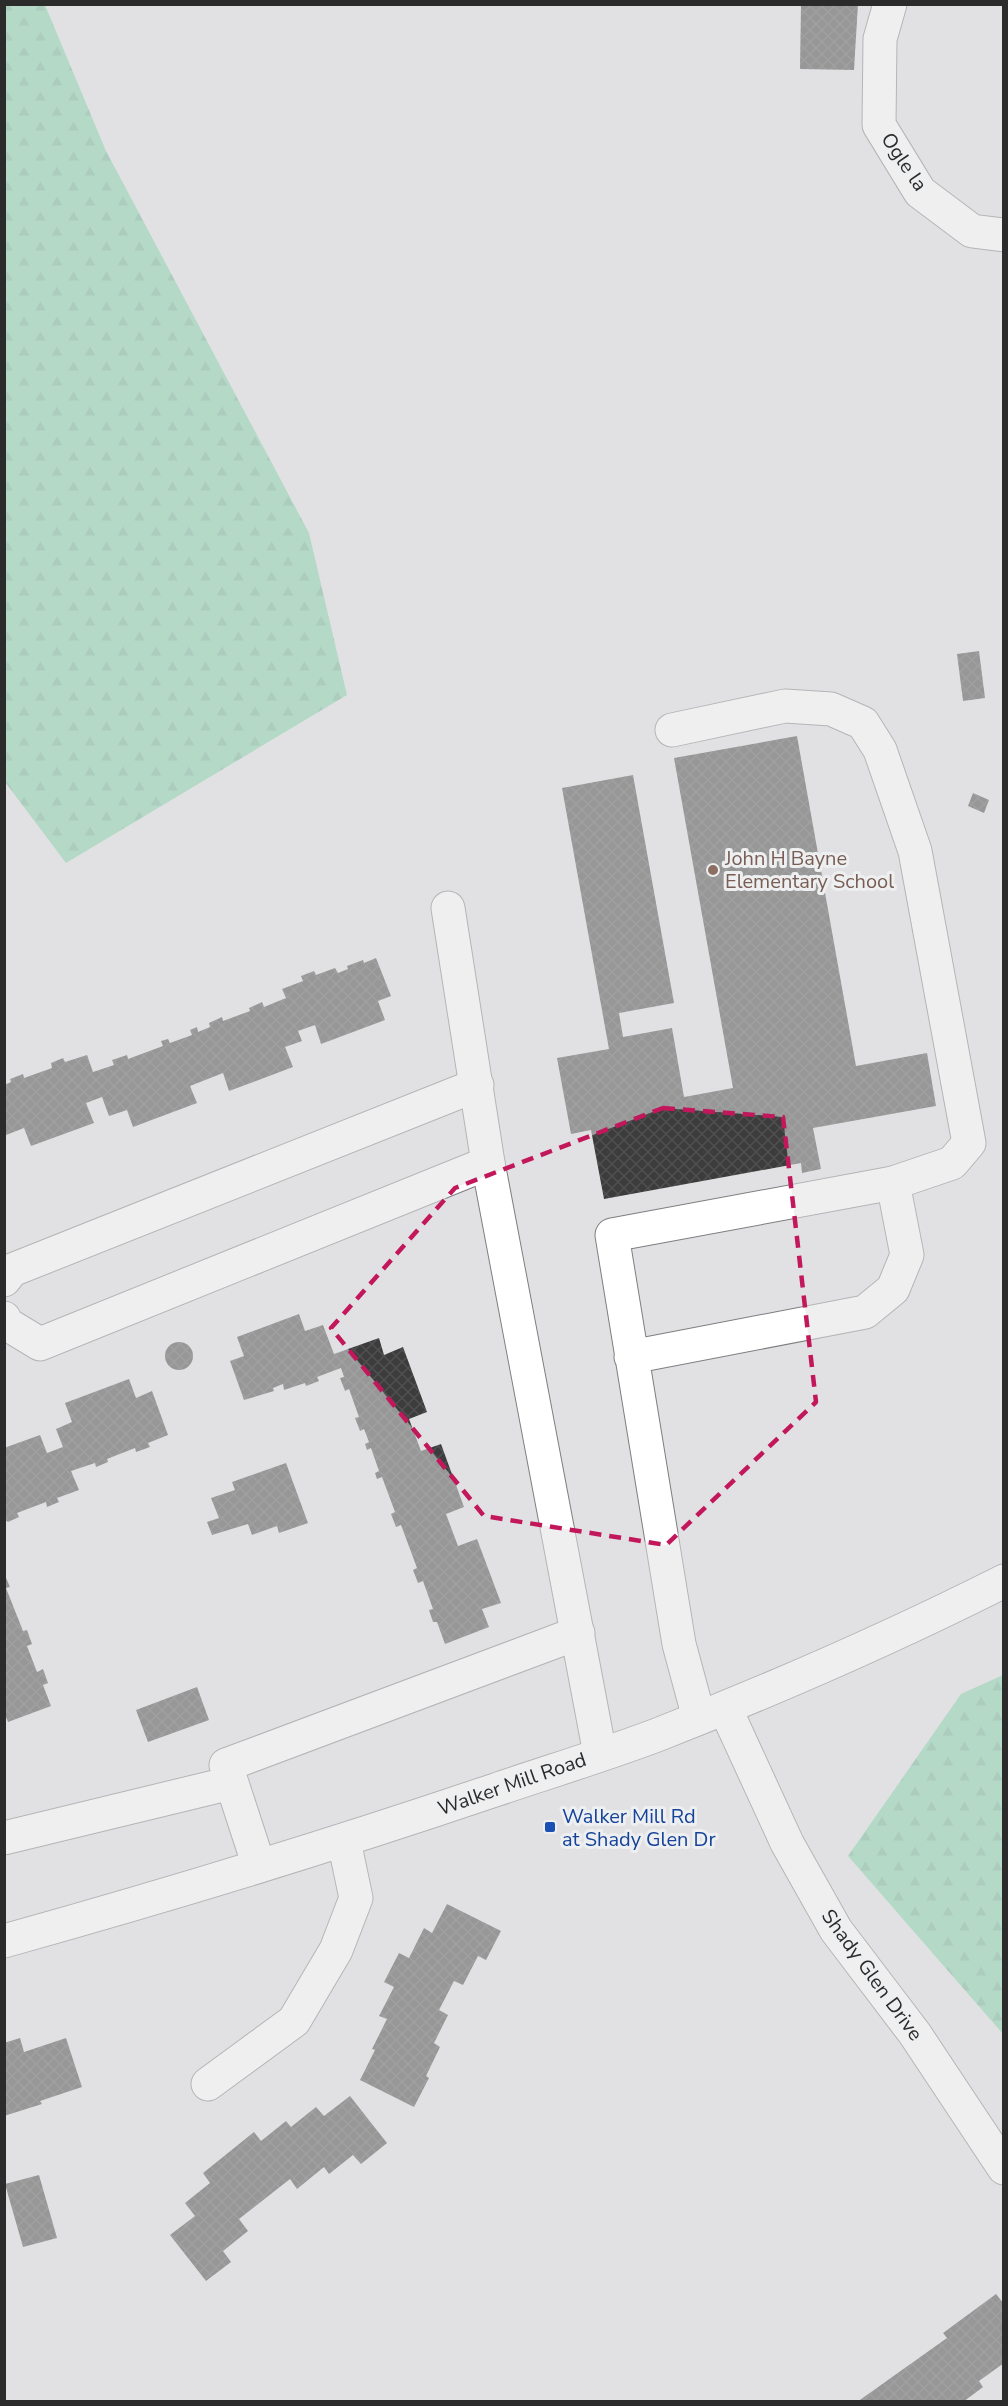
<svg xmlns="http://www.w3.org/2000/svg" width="1008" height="2406" font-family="'Nunito Sans',sans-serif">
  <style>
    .forest { fill: url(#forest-firs) }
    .building { fill: url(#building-cross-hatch) }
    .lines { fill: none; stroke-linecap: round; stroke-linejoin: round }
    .minor-casing { stroke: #7d7e7f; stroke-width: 35 }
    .major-casing { stroke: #7d7e7f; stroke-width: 35 }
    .minor { stroke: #fff; stroke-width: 33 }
    .major { stroke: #fff; stroke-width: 33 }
    .marked { fill: none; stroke: #c2185b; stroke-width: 4.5; stroke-dasharray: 12 8; stroke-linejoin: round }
    .education-dot { fill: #8d6e63; stroke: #eeeff0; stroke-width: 2 }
    .transit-dot { fill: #1a4fb4; stroke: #eeeff0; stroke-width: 2 }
    .labels { text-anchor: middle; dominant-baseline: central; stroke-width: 6; stroke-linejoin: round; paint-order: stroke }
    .street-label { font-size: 20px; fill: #2b2b2c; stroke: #eeeff0 }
    .education-label { font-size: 20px; fill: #785e54; stroke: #eeeff0; text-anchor: start }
    .transit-label { font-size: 20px; fill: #164399; stroke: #eeeff0; text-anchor: start }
  </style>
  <defs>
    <pattern id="forest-firs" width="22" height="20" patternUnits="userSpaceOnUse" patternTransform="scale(1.5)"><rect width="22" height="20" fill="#7ccea5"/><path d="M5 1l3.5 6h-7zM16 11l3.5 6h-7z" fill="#6bb18e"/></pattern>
    <pattern id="building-cross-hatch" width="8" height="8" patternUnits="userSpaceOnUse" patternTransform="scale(1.5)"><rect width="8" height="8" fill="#3d3c3c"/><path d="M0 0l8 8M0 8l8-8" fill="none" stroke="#505050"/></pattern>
  </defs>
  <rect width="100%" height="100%" fill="#e1e1e3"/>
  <!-- forest -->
  <g class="forest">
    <path d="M5 4 45 5 106 151 309 533 347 695 66 863 5 782Z"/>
    <path d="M1003 1675V2034L848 1856 961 1694Z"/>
  </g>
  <!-- building -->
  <g class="building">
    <path d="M801 4H858L854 70 800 69Z"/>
    <path d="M979 651 985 698 963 701 957 654Z"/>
    <path d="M797 736 856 1066 927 1053 936 1106 813 1128 821 1169 802 1173 801 1163 604 1199 591 1130 571 1134 557 1058 609 1049 562 788 633 775 674 1003 619 1013 623 1037 672 1028 684 1097 733 1088 674 758Z"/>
    <path d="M973 793 989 800 984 813 968 806Z"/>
    <path d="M376 958 391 996 378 1001 385 1020 321 1044 315 1025 298 1031 302 1041 285 1047 293 1067 229 1091 223 1073 190 1086 197 1103 133 1127 127 1110 109 1116 102 1097 86 1103 94 1123 31 1146 24 1128 6 1135 4 1085 11 1082 10 1079 23 1074 24 1078 52 1068 51 1063 63 1058 65 1062 87 1055 93 1072 114 1065 112 1060 127 1055 128 1059 163 1046 161 1041 168 1039 170 1043 192 1035 190 1030 197 1027 198 1032 210 1027 209 1023 222 1017 223 1021 250 1011 249 1008 262 1002 264 1007 286 998 282 989 303 981 301 976 314 971 316 975 335 968 338 973 348 969 347 966 363 960 364 963Z"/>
    <path d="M299 1314 305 1331 323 1325 334 1354 379 1338 384 1355 403 1347 427 1412 409 1419 421 1451 441 1444 464 1507 446 1514 458 1546 477 1539 501 1603 482 1609 489 1627 445 1644 437 1622H433L429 1610 433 1609 423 1581 418 1583 413 1570 417 1568 401 1525 396 1527 391 1514 395 1512 382 1477 377 1479 375 1473 379 1471 371 1448 367 1450 365 1444 369 1442 364 1429 360 1431 355 1418 359 1417 349 1389 345 1391 340 1378 344 1377 341 1368 317 1377 319 1381 306 1386 305 1383 284 1390 283 1384 273 1388 274 1391 244 1400 230 1361 244 1356 237 1337Z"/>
    <circle cx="179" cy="1356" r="14"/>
    <path d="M129 1379 136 1398 152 1391 168 1435 148 1443 150 1447 136 1452 135 1448 107 1459 108 1462 96 1467 95 1463 71 1471 79 1490 57 1498 59 1502 47 1507 46 1502 17 1513 19 1517 8 1522 4 1519V1448L40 1435 47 1453 63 1447 56 1429 72 1422 65 1403Z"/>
    <path d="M286 1463 308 1523 279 1533 277 1526 252 1535 248 1524 212 1535 207 1522 219 1518 211 1498 235 1490 232 1482Z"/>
    <path d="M4 1573 10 1587 6 1588 23 1631 27 1630 32 1644 27 1646 37 1672 43 1669 48 1683 43 1685 51 1706 8 1722 4 1712Z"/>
    <path d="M197 1687 209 1720 148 1742 136 1710Z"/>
    <path d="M447 1904 501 1931 486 1960 478 1956 463 1985 454 1981 439 2010 448 2015 434 2043 440 2047 426 2076 429 2078 414 2107 360 2080 375 2050 372 2049 387 2019 379 2016 394 1987 384 1982 399 1953 409 1958 424 1928 432 1933Z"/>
    <path d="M20 2038 24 2052 66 2038 82 2087 40 2101 42 2104 4 2116V2043Z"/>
    <path d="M350 2096 387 2143 361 2164 353 2155 329 2174 324 2167 297 2189 290 2179 239 2219 248 2231 223 2251 231 2262 206 2281 170 2235 195 2216 185 2203 210 2183 203 2173 254 2132 261 2141 286 2121 291 2127 316 2107 324 2116Z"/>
    <path d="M39 2175 57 2238 23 2247 5 2184Z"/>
    <path d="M996 2294 1004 2304V2363L979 2381 983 2387 963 2402H857L947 2338 943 2333Z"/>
  </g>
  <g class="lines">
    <!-- minor casing -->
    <g class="minor-casing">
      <g id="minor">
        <path d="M890 4 880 39 879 125 920 192 972 231 1004 235"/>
        <path d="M672 730 785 706 831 709 863 723 880 750 915 851 969 1143 952 1163 893 1183"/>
        <path d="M448 908 488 1163 600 1754"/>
        <path d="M4 1280 12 1270 477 1085"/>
        <path d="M4 1318 7 1324 40 1344 488 1163"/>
        <path d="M631 1357 865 1312 893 1289 907 1255 893 1183 612 1235 679 1644 699 1718"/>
        <path d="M725 1708 787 1843 836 1930 915 2034 1004 2168"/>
        <path d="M4 1838 231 1783"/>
        <path d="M259 1866 226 1765 578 1633"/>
        <path d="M208 2084 294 2021 336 1950 356 1898 344 1841"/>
      </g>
    </g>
    <!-- major casing -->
    <g class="major-casing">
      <path id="major" d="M4 1941C169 1895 333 1845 495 1790 548 1772 604 1755 657 1735 774 1689 891 1638 1004 1581"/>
    </g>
    <!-- minor -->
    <use href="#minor" class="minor"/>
    <!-- major -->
    <use href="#major" class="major"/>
  </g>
  <!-- marked area -->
  <path d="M0 0H1008V2406H0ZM663 1108 783 1117 816 1402 666 1545 484 1516 331 1328 455 1188Z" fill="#e1e1e3" fill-opacity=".55" fill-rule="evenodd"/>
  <path class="marked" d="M663 1108 783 1117 816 1402 666 1545 484 1516 331 1328 455 1188Z"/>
  <!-- markers -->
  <circle class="education-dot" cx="713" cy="870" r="6"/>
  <rect class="transit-dot" x="544" y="1821" width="12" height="12" rx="3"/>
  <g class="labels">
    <!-- street labels -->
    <g class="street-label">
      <text transform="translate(904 162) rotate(56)">Ogle la</text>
      <text transform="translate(512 1784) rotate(-19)">Walker Mill Road</text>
      <text transform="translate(872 1975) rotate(54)">Shady Glen Drive</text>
    </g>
    <!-- education labels -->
    <g class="education-label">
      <text x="725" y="858">John H Bayne<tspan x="725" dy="23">Elementary School</tspan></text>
    </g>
    <!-- transit labels -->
    <g class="transit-label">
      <text x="562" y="1816">Walker Mill Rd<tspan x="562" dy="23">at Shady Glen Dr</tspan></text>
    </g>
  </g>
  <!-- border -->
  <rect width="1008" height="2406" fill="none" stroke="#2b2b2c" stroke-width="12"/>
</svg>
